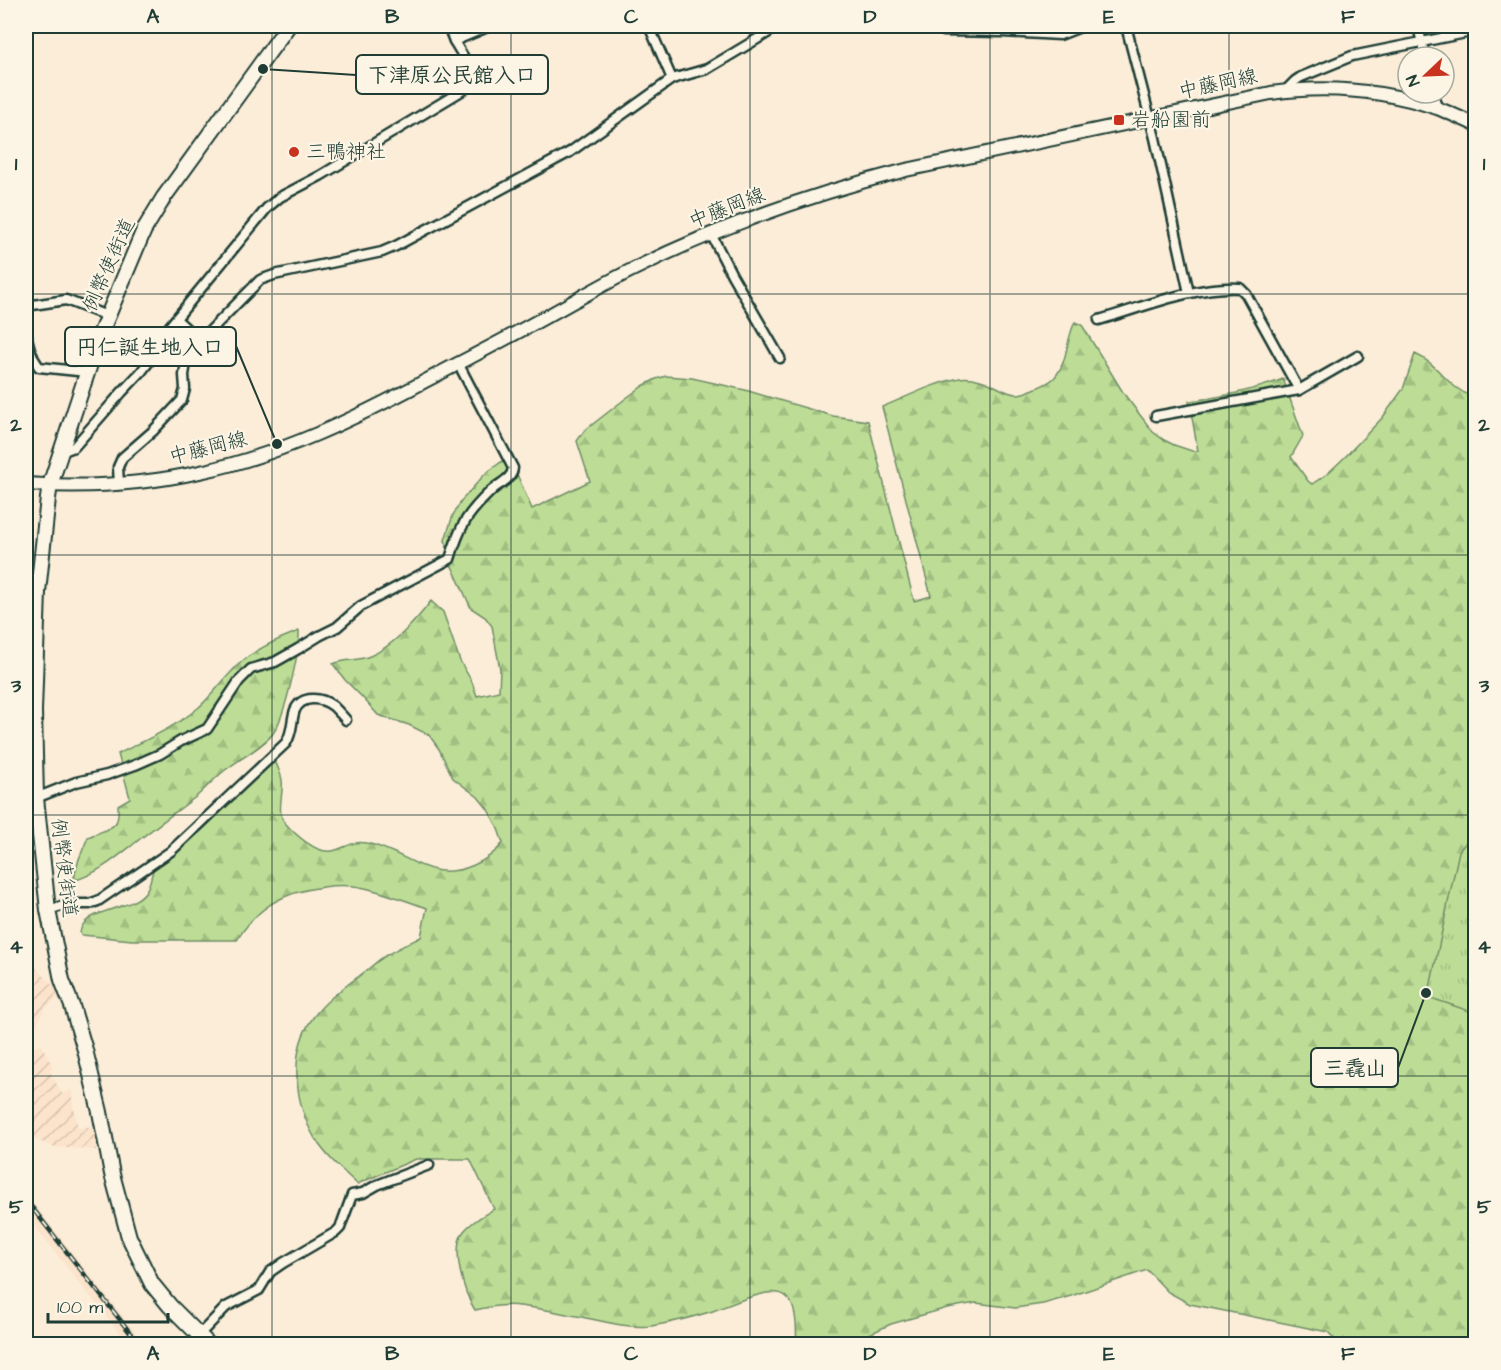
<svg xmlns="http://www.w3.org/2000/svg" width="1501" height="1370" font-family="'Architects Daughter','Klee One',sans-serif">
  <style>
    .built { fill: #fce3cb }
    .industrial { fill: url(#industrial-furrows) }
    .forest { fill: url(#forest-firs); stroke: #6e8d65; stroke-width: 1.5 }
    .park { fill: url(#park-tufts); stroke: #6e8d65; stroke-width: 1.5 }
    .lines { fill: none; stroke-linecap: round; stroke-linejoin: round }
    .minor-casing { stroke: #1f3d34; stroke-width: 13 }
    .secondary-casing { stroke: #1f3d34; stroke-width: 16 }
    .primary-casing { stroke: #1f3d34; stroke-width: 18 }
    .minor { stroke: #fcf5e5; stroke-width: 8 }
    .secondary { stroke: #fcf5e5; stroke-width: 12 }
    .primary { stroke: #fcf5e5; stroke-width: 14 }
    .rail-casing { stroke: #1f3d34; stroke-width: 4.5 }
    .rail { stroke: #fcf5e5; stroke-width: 2; stroke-dasharray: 7; stroke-linecap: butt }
    .grid { fill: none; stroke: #1f3d34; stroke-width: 1.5; stroke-opacity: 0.55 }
    .poi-dot { fill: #c8321e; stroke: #fcf5e5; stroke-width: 2 }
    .labels { text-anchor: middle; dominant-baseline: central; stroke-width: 4.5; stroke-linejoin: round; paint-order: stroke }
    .street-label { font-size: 20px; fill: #1f3d34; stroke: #fcf5e5 }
    .poi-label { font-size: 20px; fill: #1f3d34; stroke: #fcf5e5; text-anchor: start }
    .leader { fill: none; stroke: #1f3d34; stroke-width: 2 }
    .callout-dot { fill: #1f3d34; stroke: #fcf5e5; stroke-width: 2 }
    .callout { fill: #fcf5e5; stroke: #1f3d34; stroke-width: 2 }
    .callout-label { font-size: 21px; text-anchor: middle; font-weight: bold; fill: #1f3d34 }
    .neatline { fill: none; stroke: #1f3d34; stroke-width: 2 }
    .grid-label { font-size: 20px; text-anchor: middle; font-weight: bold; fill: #1f3d34 }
  </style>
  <defs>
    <pattern id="industrial-furrows" width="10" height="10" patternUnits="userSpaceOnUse" patternTransform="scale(1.5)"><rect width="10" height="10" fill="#fce3cb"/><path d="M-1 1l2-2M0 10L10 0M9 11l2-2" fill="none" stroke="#d8c4af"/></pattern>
    <pattern id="forest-firs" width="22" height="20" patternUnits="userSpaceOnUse" patternTransform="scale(1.5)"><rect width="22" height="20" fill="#bddd96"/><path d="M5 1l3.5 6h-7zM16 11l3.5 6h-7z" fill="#a2bf82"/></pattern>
    <pattern id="park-tufts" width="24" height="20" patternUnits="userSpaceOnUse" patternTransform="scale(1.5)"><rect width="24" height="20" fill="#bddd96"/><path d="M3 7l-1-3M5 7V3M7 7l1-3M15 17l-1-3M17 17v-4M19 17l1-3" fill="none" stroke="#a2bf82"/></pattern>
  </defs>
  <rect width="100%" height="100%" fill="#fcedd9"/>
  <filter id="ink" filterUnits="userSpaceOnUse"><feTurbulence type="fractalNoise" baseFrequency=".0167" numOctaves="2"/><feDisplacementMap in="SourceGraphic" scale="12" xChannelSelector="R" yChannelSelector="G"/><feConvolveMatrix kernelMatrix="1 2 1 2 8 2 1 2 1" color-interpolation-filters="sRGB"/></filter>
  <g filter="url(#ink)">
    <!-- built -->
    <path class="built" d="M26 1194 94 1280 145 1344H128L26 1216Z"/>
    <!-- industrial -->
    <g class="industrial">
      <path d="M26 958 58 990 59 997 45 1008 34 1029 26 1037Z"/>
      <path d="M41 1044 53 1067 49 1070 62 1094 73 1089 72 1099 78 1128 95 1126 96 1150 54 1147 34 1139 26 1132V1048L29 1050Z"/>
    </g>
    <!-- forest -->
    <g class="forest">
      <path d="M1075 322 1082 325 1124 394 1153 432 1164 440 1174 445 1192 451H1198L1189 401C1222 397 1253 391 1283 379L1303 436 1291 457 1308 481 1312 484 1327 474 1344 458 1383 417 1403 389 1415 354C1432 361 1441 375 1454 386 1461 391 1468 396 1475 399V1344H1339L1328 1332 1190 1304 1168 1292 1147 1270 1071 1296 1043 1304 1015 1308 976 1303 947 1308 891 1324 848 1344H796C797 1331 798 1295 778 1293 762 1290 729 1305 713 1311 693 1317 672 1323 651 1326 633 1328 614 1324 596 1320 571 1315 546 1309 520 1306 504 1304 490 1307 475 1310 464 1293 450 1248 464 1231 472 1221 484 1215 494 1209L470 1159H416L357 1184C343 1171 327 1157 316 1140 295 1106 288 1053 312 1019 325 1000 345 987 363 973 370 968 377 961 385 956 396 949 409 943 421 937L427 908C406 901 386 893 365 888 351 885 337 885 323 887 284 892 258 906 237 940H132L82 935 80 933C83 907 132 912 146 891 152 882 151 870 157 861 168 848 181 845 195 836 207 827 217 815 228 804 241 792 258 765 276 763 278 768 281 774 282 780 284 795 275 812 286 824 295 834 316 854 332 851 344 849 353 840 366 843 407 851 429 885 474 865 485 860 496 852 503 843L497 826 487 808 478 797 453 778 439 749 429 735 409 725 378 715 363 698 345 680 333 664C345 659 358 661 370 656 392 647 417 620 431 601L443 612 460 661 472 682 477 696 499 691 500 669 492 626 485 617 471 608 451 564 445 540 453 515 462 500 485 474 509 456 532 509 590 481 577 441 584 431 625 399 643 386 656 379 666 376 692 378 745 390 833 416 868 421 914 601 931 596 882 407C907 397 933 383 960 378 974 376 987 382 999 388 1005 391 1010 394 1017 394 1023 394 1029 391 1034 389 1041 386 1049 383 1054 378 1068 363 1066 339 1075 322Z"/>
      <path d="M299 631C300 651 285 715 274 732 266 745 236 761 224 771 214 779 206 788 197 796 176 812 155 827 135 843 117 857 96 875 73 881L79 859 88 837C96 833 115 829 117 820 119 815 118 809 118 805L130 798 118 754C145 740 174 728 198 708 213 695 224 678 239 664 255 649 278 639 299 631Z"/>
    </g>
    <!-- park -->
    <path class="park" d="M1475 831V1013L1428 997 1459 851Z"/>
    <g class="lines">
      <!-- minor casing -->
      <g class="minor-casing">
        <g id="minor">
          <path d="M649 26 672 79"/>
          <path d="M936 26 944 31 1002 32 1060 35 1083 26"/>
          <path d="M1126 26 1155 138 1189 293"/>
          <path d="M1418 26 1425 57"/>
          <path d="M454 41 490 26"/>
          <path d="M1285 91 1295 81 1301 77 1352 56 1476 31"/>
          <path d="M1433 93 1437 108"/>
          <path d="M711 234 732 275 780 358"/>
          <path d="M26 306 66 300 107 316"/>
          <path d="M176 319 200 341"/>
          <path d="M1099 320C1141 308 1196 285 1240 288L1246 294 1299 390"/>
          <path d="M26 328C27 342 30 355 39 367L87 372"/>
          <path d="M1156 416 1299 390 1358 356"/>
          <path d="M61 452 74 447 122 392 141 372 151 359 160 341 165 332 267 208 280 197 320 176 478 81 454 41 448 26"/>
          <path d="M119 485 118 467 122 458 153 431 182 400 185 389 184 375 186 363 188 356 200 341 260 280 274 275 382 252 396 246 570 152 672 79 707 69 779 26"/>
          <path d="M26 593 38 592"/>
          <path d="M36 798 76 782 107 775 135 765 160 754 181 741 207 729 239 681 251 669 275 662 298 649 319 636 337 627 361 606 450 559C460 526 466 515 491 491 499 483 512 480 513 468L458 363"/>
          <path d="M48 910 69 904H89L98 901 171 851 286 743C293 732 291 721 295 710 302 695 321 697 333 706 337 710 342 715 346 720"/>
          <path d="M199 1335 226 1307 259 1290 270 1272 283 1263 336 1232 340 1228 352 1195 363 1193 377 1185 429 1165"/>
        </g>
      </g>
      <!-- secondary casing -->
      <g class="secondary-casing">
        <path id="secondary" d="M26 484C85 488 142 485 200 472 281 455 356 418 429 379 465 360 502 341 538 321 570 304 601 285 634 269 720 226 813 194 906 170L1271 93C1327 85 1383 90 1437 108 1450 113 1463 119 1476 125"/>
      </g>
      <!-- primary casing -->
      <g class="primary-casing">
        <path id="primary" d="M208 1344 170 1306 152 1284 129 1237 112 1174 100 1112 85 1050 72 1006 62 980 48 910 36 798 34 711 38 592 48 498 50 485 99 337 138 244 144 230 164 197 288 26"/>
      </g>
      <!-- minor -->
      <use href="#minor" class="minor"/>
      <!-- secondary -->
      <use href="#secondary" class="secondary"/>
      <!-- primary -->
      <use href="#primary" class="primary"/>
      <!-- rail casing -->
      <g class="rail-casing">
        <path id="rail" d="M26 1200 139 1344"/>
      </g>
      <!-- rail -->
      <use href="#rail" class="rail"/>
    </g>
  </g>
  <!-- grid -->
  <path class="grid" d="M272 26V1344M511 26V1344M750 26V1344M990 26V1344M1229 26V1344M26 294H1476M26 555H1476M26 815H1476M26 1076H1476"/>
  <!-- markers -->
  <g class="poi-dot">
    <rect x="1113" y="114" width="12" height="12" rx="3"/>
    <circle cx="294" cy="152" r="6"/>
  </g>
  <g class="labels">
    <!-- street labels -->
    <g class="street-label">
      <text transform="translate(1218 84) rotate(-12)">中藤岡線</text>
      <text transform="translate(727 208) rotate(-21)">中藤岡線</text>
      <text transform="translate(109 265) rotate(-66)">例幣使街道</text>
      <text transform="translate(208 448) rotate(-14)">中藤岡線</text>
      <text transform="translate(64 868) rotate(83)">例幣使街道</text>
    </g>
    <!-- poi labels -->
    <g class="poi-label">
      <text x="1131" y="120">岩船園前</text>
      <text x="306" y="152">三鴨神社</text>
    </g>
  </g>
  <!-- callouts -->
  <path class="leader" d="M263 69L356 75M277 444L236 346M1426 993L1398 1068"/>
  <g class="callout-dot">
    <circle cx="263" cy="69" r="6"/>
    <circle cx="277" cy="444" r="6"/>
    <circle cx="1426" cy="993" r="6"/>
  </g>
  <g class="callout">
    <rect x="356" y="55" width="192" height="39" rx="6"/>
    <rect x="65" y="327" width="171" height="39" rx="6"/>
    <rect x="1311" y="1048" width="87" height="39" rx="6"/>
  </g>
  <g class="callout-label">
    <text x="452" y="82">下津原公民館入口</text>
    <text x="150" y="354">円仁誕生地入口</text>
    <text x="1355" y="1075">三毳山</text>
  </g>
  <!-- margin -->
  <rect width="1501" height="1370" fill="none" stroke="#fcf5e5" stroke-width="66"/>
  <!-- north arrow -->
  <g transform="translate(1426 75) rotate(247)"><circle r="28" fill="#fcf5e5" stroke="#a4ab9e" stroke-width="1.5"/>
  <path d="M0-4.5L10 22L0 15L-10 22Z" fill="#c8321e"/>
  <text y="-9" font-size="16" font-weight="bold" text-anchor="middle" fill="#1f3d34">N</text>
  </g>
  <!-- scale -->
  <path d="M48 1313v9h120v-9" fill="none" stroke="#1f3d34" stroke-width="3"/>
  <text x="57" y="1313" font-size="18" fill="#1f3d34" stroke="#fcf5e5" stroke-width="4.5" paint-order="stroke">100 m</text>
  <rect x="33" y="33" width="1435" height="1304" class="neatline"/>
  <g class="grid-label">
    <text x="153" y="23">A</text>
    <text x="392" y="23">B</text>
    <text x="631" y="23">C</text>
    <text x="870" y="23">D</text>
    <text x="1109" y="23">E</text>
    <text x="1348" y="23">F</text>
    <text x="16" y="170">1</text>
    <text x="1484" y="170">1</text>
    <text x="16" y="431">2</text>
    <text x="1484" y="431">2</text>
    <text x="16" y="692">3</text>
    <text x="1484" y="692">3</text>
    <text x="16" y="953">4</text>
    <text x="1484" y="953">4</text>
    <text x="16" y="1213">5</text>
    <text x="1484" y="1213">5</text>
    <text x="153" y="1360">A</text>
    <text x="392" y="1360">B</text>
    <text x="631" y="1360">C</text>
    <text x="870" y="1360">D</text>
    <text x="1109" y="1360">E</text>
    <text x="1348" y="1360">F</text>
  </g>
</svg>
